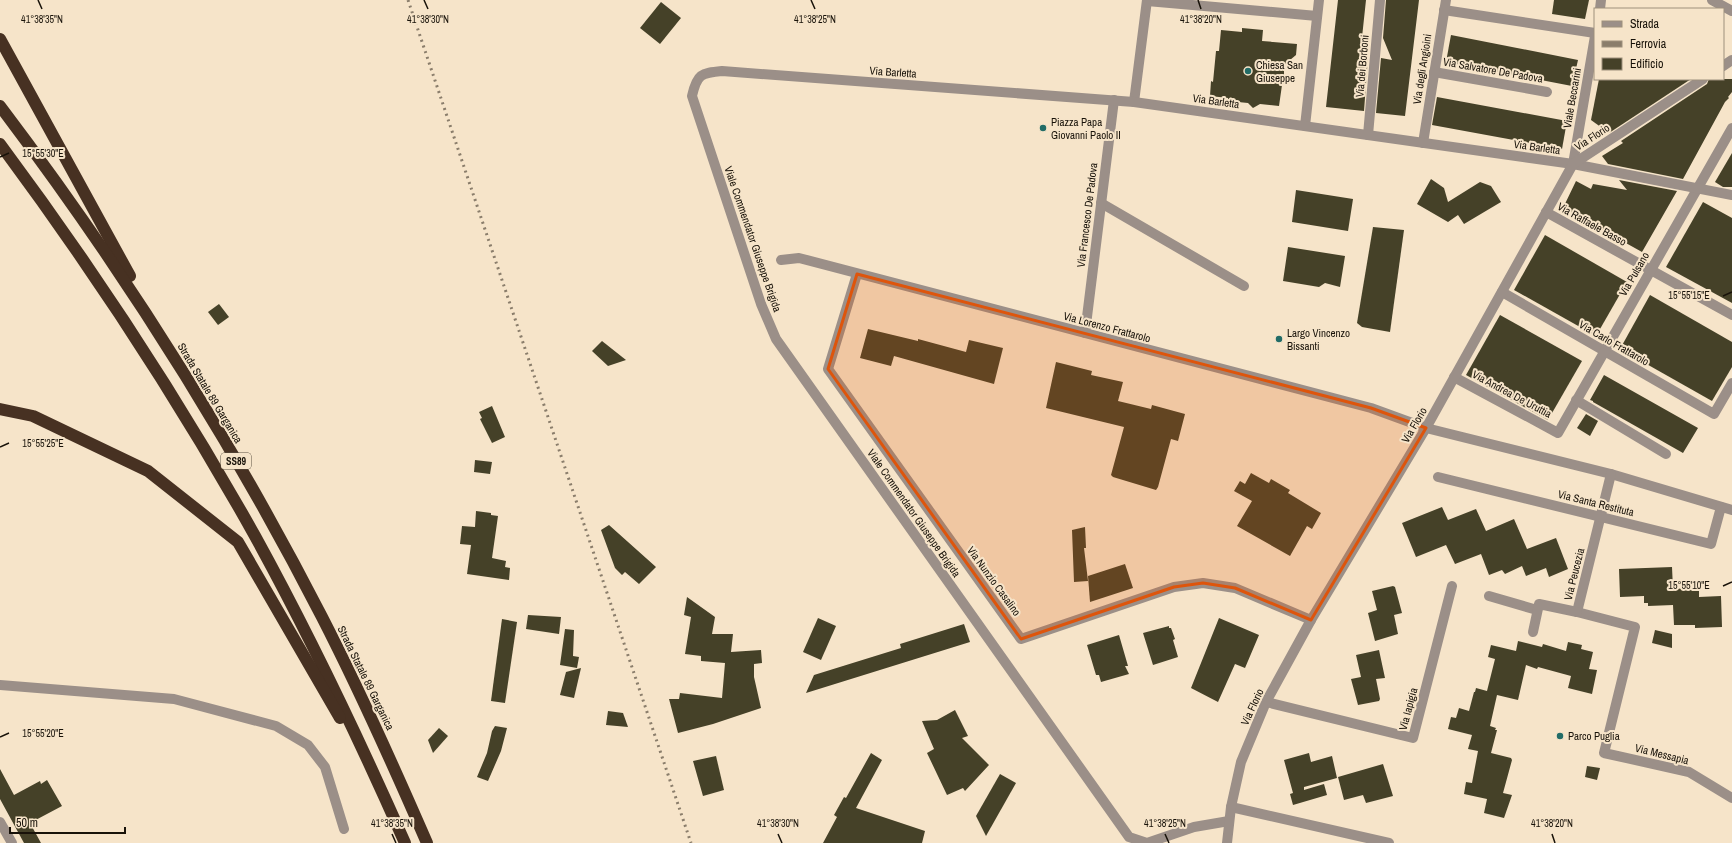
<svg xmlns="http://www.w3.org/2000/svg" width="1732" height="843" font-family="'Archivo Narrow',sans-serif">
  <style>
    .building { fill: #454128 }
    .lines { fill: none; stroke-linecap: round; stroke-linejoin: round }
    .minor { stroke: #9b8f88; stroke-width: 10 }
    .highway { stroke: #473122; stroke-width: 12 }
    .rail { stroke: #8a7d6b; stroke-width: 3; stroke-dasharray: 2 4; stroke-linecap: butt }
    .marked { fill: #de550c; fill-opacity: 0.2; stroke: #de550c; stroke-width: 3; stroke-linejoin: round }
    .ticks { fill: none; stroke: #181209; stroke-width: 1.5 }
    .poi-dot { fill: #226c67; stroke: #f6e4c9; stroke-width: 1.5 }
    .labels { text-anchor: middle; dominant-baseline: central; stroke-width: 4; stroke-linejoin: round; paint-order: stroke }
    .shield { fill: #f6e4c9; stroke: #5b5143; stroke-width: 1 }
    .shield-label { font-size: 10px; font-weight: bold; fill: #181209 }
    .poi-label { font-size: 11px; fill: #181209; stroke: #f6e4c9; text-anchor: start }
    .street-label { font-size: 11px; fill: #181209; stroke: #f6e4c9 }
    .ticks-label { font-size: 10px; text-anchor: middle; fill: #181209; stroke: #f6e4c9; stroke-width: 4; stroke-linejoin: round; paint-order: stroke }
  </style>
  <rect width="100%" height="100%" fill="#f6e4c9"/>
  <!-- building -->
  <g class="building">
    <path d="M1338 0H1366L1360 56 1368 57 1364 111 1326 107Z"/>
    <path d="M1386 0H1419L1405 116 1376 113 1381 58 1392 60 1383 38Z"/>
    <path d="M1554 0H1589L1585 19 1552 14Z"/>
    <path d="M661 2 681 18 660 44 640 28Z"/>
    <path d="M1242 28 1263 30 1262 41 1297 44 1296 55 1284 65V75L1287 80 1282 85 1279 106 1260 104 1253 108 1248 103 1228 101V98L1210 96 1211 81 1213 82 1216 51H1219L1221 30 1242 32Z"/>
    <path d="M1451 35 1578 60 1572 86 1446 62Z"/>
    <path d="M1599 79H1691L1609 133 1591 120Z"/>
    <path d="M1709 79H1732V92L1728 97 1729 98 1725 102 1683 179 1608 164 1602 156 1623 143 1621 141 1707 84Z"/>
    <path d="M1437 97 1567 121 1562 149 1432 125Z"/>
    <path d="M1732 153V187H1723L1715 182Z"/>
    <path d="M1431 179 1444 188 1448 202 1480 182 1491 186 1501 202 1464 224 1458 215 1448 222 1417 204Z"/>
    <path d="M1619 180 1677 191 1642 252 1563 208 1576 181 1591 189 1593 184 1627 190Z"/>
    <path d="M1296 190 1353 199 1348 231 1292 222Z"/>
    <path d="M1703 202 1732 218V303L1666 267Z"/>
    <path d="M1373 227 1404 230 1390 332 1362 327 1357 323Z"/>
    <path d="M1545 235 1627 282 1596 336 1514 290Z"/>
    <path d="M1288 247 1345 256 1340 287 1325 283 1319 287 1283 281Z"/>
    <path d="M1650 295 1732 342V367L1712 401 1620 349Z"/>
    <path d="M219 304 229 317 218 325 208 312Z"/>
    <path d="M1500 315 1582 361 1548 420 1466 375Z"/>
    <path d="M868 329 918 341V339L966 352 969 340 1003 348 994 384 894 356 891 366 860 358Z"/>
    <path d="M602 341 626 360 608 366 592 351Z"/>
    <path d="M1056 362 1092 371 1091 375 1123 382 1118 401 1151 409 1152 405 1185 414 1178 441 1171 439 1158 487 1156 490 1113 477 1111 475 1124 427 1046 408Z"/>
    <path d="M1604 375 1698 428 1683 453 1593 402V401L1590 400Z"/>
    <path d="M492 406 505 437 492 443 480 419 482 418 479 412Z"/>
    <path d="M1586 414 1598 421 1590 436 1577 428Z"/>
    <path d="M475 460 492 462 490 474 474 472Z"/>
    <path d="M1251 473 1269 483 1271 479 1290 490 1288 493 1321 513 1312 529 1307 526 1290 556 1237 526 1252 501 1234 491 1240 481 1245 484Z"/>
    <path d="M1442 507 1448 520 1476 509 1486 531 1514 519 1527 549 1556 538 1568 569 1549 577 1546 568 1526 576 1522 566 1505 574 1502 570 1489 575 1481 554 1455 564 1446 545 1416 557 1402 523Z"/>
    <path d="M476 511 491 513V515L498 516 492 558 506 561 505 567 510 568 509 580 467 574 471 545 460 544 462 526 475 527Z"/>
    <path d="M609 525 656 567 639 584 625 572 622 575 615 568 601 530Z"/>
    <path d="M1085 527 1086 548H1084L1088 581 1074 582 1072 530Z"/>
    <path d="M1125 564 1133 588 1090 602 1088 576Z"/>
    <path d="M1672 567 1673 589 1692 588V591H1699V597L1721 596 1722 627 1695 628V625H1674L1673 605 1648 606V603H1644V596L1620 597 1619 569Z"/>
    <path d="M1393 586 1395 587 1402 613 1394 615 1398 634 1375 641 1368 613 1377 610 1372 591Z"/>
    <path d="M687 597 715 617 712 634H733L731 652 761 650 762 663 754 664V677L761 708 713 724 678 733 669 699H679L680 693 722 698 725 663 701 661V656L685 654 691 617 684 615Z"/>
    <path d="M528 615 561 617 559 634 526 629Z"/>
    <path d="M818 618 836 626 821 660 803 652Z"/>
    <path d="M1219 618 1259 635 1245 668 1235 664 1218 702 1191 688Z"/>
    <path d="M502 619 517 622 505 703 491 701Z"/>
    <path d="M964 624 970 642 806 693 814 675 901 648 900 644Z"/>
    <path d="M1169 626V628H1171L1175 639 1173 640 1178 657 1153 665 1143 633Z"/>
    <path d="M565 629 574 630 573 656 579 657 577 668 560 665Z"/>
    <path d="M1655 630 1672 634V648L1652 643Z"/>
    <path d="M1119 635 1128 666H1125L1129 674 1101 682 1099 675H1096L1087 645Z"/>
    <path d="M1518 641 1542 647 1543 644 1566 651 1568 642 1582 645 1581 649 1593 652 1589 669 1597 670 1592 694 1568 688 1571 676 1538 667 1537 669 1526 665 1518 700 1497 695 1490 726 1496 728 1495 730H1497L1491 753 1511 758 1512 760 1503 793 1512 795 1504 818 1484 813 1487 799 1464 794 1466 782 1472 783 1478 751 1468 749 1472 735 1448 729 1451 717 1456 718 1459 708 1469 711 1474 692H1475L1476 688 1487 691 1495 659 1488 657 1491 645 1516 651Z"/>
    <path d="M1379 650 1385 678 1376 679 1380 699 1379 701 1358 705 1351 679 1361 677 1356 655Z"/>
    <path d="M581 668 574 698 560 695 566 672Z"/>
    <path d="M955 710 968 736 962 738 989 765 965 791 963 788 947 795 927 753 934 749 922 721 937 720Z"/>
    <path d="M608 711 623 713 628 727 606 725Z"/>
    <path d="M495 726 507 728 501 751 488 781 477 777 487 753 492 731Z"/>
    <path d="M439 728 448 736 433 753 428 740Z"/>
    <path d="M871 753 882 760 856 808 925 831 922 843H823L837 817 834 815 844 797 846 798Z"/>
    <path d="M1309 753 1311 762 1332 756 1337 778 1304 787V790L1324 784 1327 795 1293 805 1290 794 1293 793 1284 760Z"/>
    <path d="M716 756 724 790 703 796 693 761Z"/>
    <path d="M1383 764 1393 796 1366 803 1363 795 1344 800 1338 777Z"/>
    <path d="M1587 766 1600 768 1597 780 1585 777Z"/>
    <path d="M0 769 14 795 40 781 41 784 47 780 62 806 30 823 41 843H24L0 799Z"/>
    <path d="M1000 774 1016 783 986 836 976 816Z"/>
  </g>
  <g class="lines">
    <!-- minor -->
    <g class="minor">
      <path d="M1712 0 1732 11"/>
      <path d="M1147 1 1317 16"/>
      <path d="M1600 9 1601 0"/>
      <path d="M1444 10 1595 33"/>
      <path d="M1723 66 1732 60"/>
      <path d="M1434 72 1547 92"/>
      <path d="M1134 102 1147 0"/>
      <path d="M1305 126 1319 0"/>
      <path d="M1368 135 1380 0"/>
      <path d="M1423 143 1446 0"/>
      <path d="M1573 164 1595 36"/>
      <path d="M1101 203 1244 286"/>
      <path d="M1546 212 1732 315"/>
      <path d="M781 260 799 258 1371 408 1426 428 1611 474 1732 510"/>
      <path d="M857 274 828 369 1021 639 1174 587 1203 583 1235 588 1311 620"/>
      <path d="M1502 292 1714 414 1732 383"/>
      <path d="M1085 333 1114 100"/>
      <path d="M1454 377 1558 433 1732 128"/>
      <path d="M1576 400 1666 454"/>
      <path d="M1611 474 1577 612 1635 627 1604 753 1689 772 1732 798"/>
      <path d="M1438 477 1711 544 1721 507"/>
      <path d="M1489 596 1537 610"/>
      <path d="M1533 632 1539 604 1577 612"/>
      <path d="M0 685 174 699 276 726 308 745 325 767 344 829"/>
      <path d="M1266 702 1413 738 1452 586"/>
      <path d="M1231 807 1389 843"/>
      <path d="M1229 821 1194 827 1147 843 1129 837 776 339 761 304 692 96C697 74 701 73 722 71L1134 102 1573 164 1732 195"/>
      <path d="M0 822 12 843"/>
      <path d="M1227 843 1231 807 1241 762 1266 702 1311 620 1426 428 1573 164 1703 79"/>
    </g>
    <!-- highway -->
    <g class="highway">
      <path d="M0 39 130 276"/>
      <path d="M0 106C122 267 230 438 322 617 360 691 394 767 427 843"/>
      <path d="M0 144C93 269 179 400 255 536 310 636 359 739 405 843"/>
      <path d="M0 409 33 416 148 471 238 542 340 718"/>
    </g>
    <!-- rail -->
    <path class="rail" d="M408 0 691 843"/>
  </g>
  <!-- marked area -->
  <path class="marked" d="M857 274 1371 408 1426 428 1311 620 1235 588 1203 583 1174 587 1021 639 828 369Z"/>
  <!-- ticks -->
  <path class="ticks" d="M38 0 42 9M424 0 428 9M811 0 815 9M1198 0 1201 9M0 157 9 153M1723 296 1732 292M0 447 9 443M1723 586 1732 582M0 737 9 733M392 834 396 843M778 834 782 843M1165 834 1169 843M1552 834 1555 843"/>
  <!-- markers -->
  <g class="poi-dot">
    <circle cx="1248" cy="71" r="4"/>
    <circle cx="1043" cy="128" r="4"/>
    <circle cx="1279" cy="339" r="4"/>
    <circle cx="1560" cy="736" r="4"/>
  </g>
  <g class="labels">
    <!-- shield labels -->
    <rect class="shield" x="221" y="453" width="30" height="16" rx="3"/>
    <g class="shield-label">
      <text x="236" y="461">SS89</text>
    </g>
    <!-- poi labels -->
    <g class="poi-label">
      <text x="1256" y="65">Chiesa San<tspan x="1256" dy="13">Giuseppe</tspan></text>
      <text x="1051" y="122">Piazza Papa<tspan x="1051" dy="13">Giovanni Paolo II</tspan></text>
      <text x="1287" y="333">Largo Vincenzo<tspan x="1287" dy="13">Bissanti</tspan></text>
      <text x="1568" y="736">Parco Puglia</text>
    </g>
    <!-- street labels -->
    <g class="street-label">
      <text transform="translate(1362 66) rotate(-85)">Via dei Borboni</text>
      <text transform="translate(1422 69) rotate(-81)">Via degli Angioini</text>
      <text transform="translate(1493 70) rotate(10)">Via Salvatore De Padova</text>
      <text transform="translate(893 72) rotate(4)">Via Barletta</text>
      <text transform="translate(1572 98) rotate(-80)">Viale Beccarini</text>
      <text transform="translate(1216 101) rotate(8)">Via Barletta</text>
      <text transform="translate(1592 137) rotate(-33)">Via Florio</text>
      <text transform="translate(1537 147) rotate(8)">Via Barletta</text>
      <text transform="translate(1087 215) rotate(-83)">Via Francesco De Padova</text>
      <text transform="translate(1592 224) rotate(29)">Via Raffaele Basso</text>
      <text transform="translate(753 239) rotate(71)">Viale Commendator Giuseppe Brigida</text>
      <text transform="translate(1634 274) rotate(-60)">Via Pulsano</text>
      <text transform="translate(1107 327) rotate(15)">Via Lorenzo Frattarolo</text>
      <text transform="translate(1614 343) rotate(30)">Via Carlo Frattarolo</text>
      <text transform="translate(210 393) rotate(59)">Strada Statale 89 Garganica</text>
      <text transform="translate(1512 394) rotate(28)">Via Andrea De Uruttia</text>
      <text transform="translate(1414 425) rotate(-60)">Via Florio</text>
      <text transform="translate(1596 503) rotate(14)">Via Santa Restituta</text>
      <text transform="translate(914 513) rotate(55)">Viale Commendator Giuseppe Brigida</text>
      <text transform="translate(1574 574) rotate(-76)">Via Peucezia</text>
      <text transform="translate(994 581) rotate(54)">Via Nunzio Casalino</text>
      <text transform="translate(366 678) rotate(64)">Strada Statale 89 Garganica</text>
      <text transform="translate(1252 707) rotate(-65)">Via Florio</text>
      <text transform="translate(1408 709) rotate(-75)">Via Iapigia</text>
      <text transform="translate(1662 754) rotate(14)">Via Messapia</text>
    </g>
  </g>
  <g class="ticks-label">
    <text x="42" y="23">41°38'35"N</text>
    <text x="428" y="23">41°38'30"N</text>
    <text x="815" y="23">41°38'25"N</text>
    <text x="1201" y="23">41°38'20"N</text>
    <text x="43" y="157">15°55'30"E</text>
    <text x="1689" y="299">15°55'15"E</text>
    <text x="43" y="447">15°55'25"E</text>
    <text x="1689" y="589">15°55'10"E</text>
    <text x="43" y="737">15°55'20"E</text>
    <text x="392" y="827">41°38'35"N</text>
    <text x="778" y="827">41°38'30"N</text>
    <text x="1165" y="827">41°38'25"N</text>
    <text x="1552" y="827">41°38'20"N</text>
  </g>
  <!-- legend -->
  <rect x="1594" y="8" width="130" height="72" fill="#f6e4c9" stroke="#9d907c"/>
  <rect x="1602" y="21" width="20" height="6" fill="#9b8f88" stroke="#9d907c"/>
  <text x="1630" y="28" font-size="12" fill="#181209">Strada</text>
  <rect x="1602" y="41" width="20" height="6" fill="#8a7d6b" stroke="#9d907c"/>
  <text x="1630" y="48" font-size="12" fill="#181209">Ferrovia</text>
  <rect x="1602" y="58" width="20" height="12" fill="#454128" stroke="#9d907c"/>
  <text x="1630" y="68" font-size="12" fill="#181209">Edificio</text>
  <!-- scale -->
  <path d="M10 827v6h115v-6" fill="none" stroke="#181209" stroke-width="2"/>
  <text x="16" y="827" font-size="12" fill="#181209" stroke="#f6e4c9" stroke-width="3" paint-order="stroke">50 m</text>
</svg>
